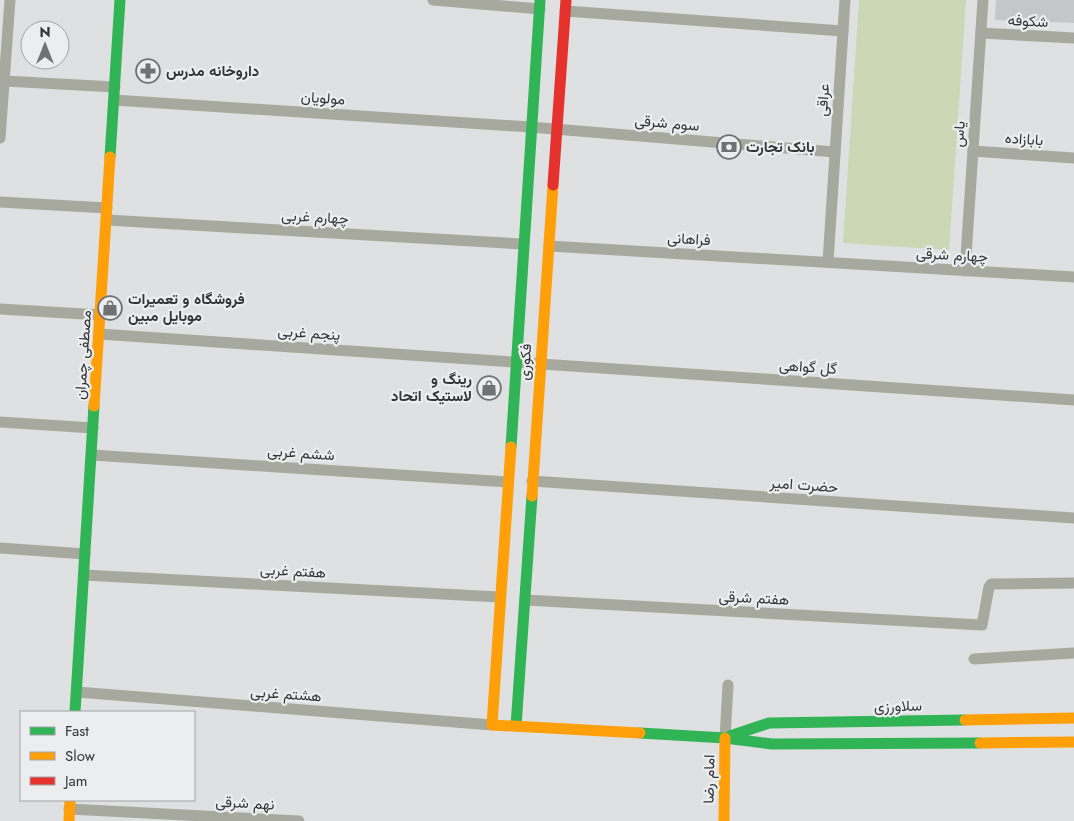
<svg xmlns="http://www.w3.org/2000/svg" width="1074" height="821" font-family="Jost,Vazirmatn,sans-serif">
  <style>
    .green { fill: #ccd7b5 }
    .building { fill: #c5c6c7 }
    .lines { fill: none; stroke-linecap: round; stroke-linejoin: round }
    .street { stroke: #a8a99e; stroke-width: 11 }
    .fast { stroke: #30b455; stroke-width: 11 }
    .slow { stroke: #ff9f0a; stroke-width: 11 }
    .jam { stroke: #e5322d; stroke-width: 11 }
    .labels { text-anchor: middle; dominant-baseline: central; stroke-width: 4.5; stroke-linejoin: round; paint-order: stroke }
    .street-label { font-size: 15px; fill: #343536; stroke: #ebedef }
    .poi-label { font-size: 15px; font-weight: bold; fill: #343536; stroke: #ebedef; text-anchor: start }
  </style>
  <rect width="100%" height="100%" fill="#dfe0e1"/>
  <!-- green -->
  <path class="green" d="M859 0H966L949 250 843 243Z"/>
  <!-- building -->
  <path class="building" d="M996 0H1074V23L995 20Z"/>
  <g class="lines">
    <!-- street -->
    <g class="street">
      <path d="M433 0 540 9"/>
      <path d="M565 11 843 31"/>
      <path d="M981 33 1074 38"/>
      <path d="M4 81 115 87"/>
      <path d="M114 100 530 127 835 152"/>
      <path d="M0 138 10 0"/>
      <path d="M973 151 1074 158"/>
      <path d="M0 202 107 208"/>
      <path d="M107 220 522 244"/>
      <path d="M549 246 1074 277"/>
      <path d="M828 262 845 0"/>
      <path d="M965 271 983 0"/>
      <path d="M0 309 101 315"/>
      <path d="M99 334 1074 400"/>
      <path d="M0 422 93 428"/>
      <path d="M92 455 508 482"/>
      <path d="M532 481 1074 518"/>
      <path d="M0 548 85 554"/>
      <path d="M84 575 499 597"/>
      <path d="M525 600 982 625 989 587 991 584 1074 583"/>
      <path d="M974 659 1074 653"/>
      <path d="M77 692 492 725"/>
      <path d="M725 738 728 685"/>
      <path d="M69 809 299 821"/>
    </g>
    <!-- fast -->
    <g class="fast">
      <path d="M110 157 120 0"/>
      <path d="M511 447 540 0"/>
      <path d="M75 712 94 406"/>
      <path d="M516 726 532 496"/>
      <path d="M640 733 725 738 772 744 980 743"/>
      <path d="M730 736 769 723 965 720"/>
    </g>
    <!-- slow -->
    <g class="slow">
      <path d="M94 406 110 157"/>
      <path d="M511 447 492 725 640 733"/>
      <path d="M532 496 553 185"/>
      <path d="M965 720 1074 718"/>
      <path d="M980 743 1074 742"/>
      <path d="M69 821 70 800"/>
      <path d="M724 821 725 738"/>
    </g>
    <!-- jam -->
    <path class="jam" d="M553 185 566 0"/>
  </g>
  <!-- icons -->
  <defs>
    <g id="pharmacy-ring" transform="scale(1.25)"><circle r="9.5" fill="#ebedef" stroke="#707172" stroke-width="1.5"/><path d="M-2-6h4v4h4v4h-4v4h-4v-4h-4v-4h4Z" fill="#707172"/></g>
    <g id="bank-ring" transform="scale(1.25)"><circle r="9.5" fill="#ebedef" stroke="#707172" stroke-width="1.5"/><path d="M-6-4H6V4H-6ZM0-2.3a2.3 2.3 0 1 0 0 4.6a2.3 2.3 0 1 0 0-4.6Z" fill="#707172"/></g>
    <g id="shop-ring" transform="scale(1.25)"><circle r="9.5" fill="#ebedef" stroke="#707172" stroke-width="1.5"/><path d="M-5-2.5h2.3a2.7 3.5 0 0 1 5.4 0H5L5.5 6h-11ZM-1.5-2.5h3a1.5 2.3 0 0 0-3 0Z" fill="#707172"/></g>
  </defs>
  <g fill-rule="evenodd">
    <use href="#pharmacy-ring" x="148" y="71"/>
    <use href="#bank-ring" x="729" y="147"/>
    <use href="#shop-ring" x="110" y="308"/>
    <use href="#shop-ring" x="489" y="388"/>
  </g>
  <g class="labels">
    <!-- street labels -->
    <g class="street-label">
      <text transform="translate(1028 21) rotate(3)">شکوفه</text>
      <text transform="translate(323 98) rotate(4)">مولویان</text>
      <text transform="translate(823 100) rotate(-86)">عراقی</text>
      <text transform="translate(667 123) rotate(5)">سوم شرقی</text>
      <text transform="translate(959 134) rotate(-86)">یاس</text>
      <text transform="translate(1024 139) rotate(4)">بابازاده</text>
      <text transform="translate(315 217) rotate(3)">چهارم غربی</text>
      <text transform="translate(689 239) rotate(3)">فراهانی</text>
      <text transform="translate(952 255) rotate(3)">چهارم شرقی</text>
      <text transform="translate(309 333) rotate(4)">پنجم غربی</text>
      <text transform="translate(83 355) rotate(-86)">مصطفی چمران</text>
      <text transform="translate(525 362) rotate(-86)">فکوری</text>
      <text transform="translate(808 367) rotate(4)">گل گواهی</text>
      <text transform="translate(301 453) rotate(4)">ششم غربی</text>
      <text transform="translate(804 485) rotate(4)">حضرت امیر</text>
      <text transform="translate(293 571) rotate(3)">هفتم غربی</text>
      <text transform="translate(754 598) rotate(3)">هفتم شرقی</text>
      <text transform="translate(286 694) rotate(4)">هشتم غربی</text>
      <text transform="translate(898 706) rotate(-1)">سلاورزی</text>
      <text transform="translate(709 779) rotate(-89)">امام رضا</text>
      <text transform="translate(245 803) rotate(3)">نهم شرقی</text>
    </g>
    <!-- poi labels -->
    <g class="poi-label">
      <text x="166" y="71">داروخانه مدرس</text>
      <text x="746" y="147">بانک تجارت</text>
      <text x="128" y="299">فروشگاه و تعمیرات<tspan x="128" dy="17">موبایل مبین</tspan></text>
      <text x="472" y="379" text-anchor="end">رینگ و<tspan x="472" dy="17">لاستیک اتحاد</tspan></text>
    </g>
  </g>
  <!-- legend -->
  <rect x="20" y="711" width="175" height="90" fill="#ebedef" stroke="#a2a3a5"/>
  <rect x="30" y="727" width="25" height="8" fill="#30b455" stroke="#a2a3a5"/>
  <text x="65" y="736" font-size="15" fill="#343536">Fast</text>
  <rect x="30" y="752" width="25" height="8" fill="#ff9f0a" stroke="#a2a3a5"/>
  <text x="65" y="761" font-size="15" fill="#343536">Slow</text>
  <rect x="30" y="777" width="25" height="8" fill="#e5322d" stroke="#a2a3a5"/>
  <text x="65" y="786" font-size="15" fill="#343536">Jam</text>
  <!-- north arrow -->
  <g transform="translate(45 45)"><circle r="24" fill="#ebedef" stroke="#a2a3a5"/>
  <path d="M0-4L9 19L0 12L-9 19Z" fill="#707172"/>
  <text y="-8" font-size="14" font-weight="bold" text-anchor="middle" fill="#343536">N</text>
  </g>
</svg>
